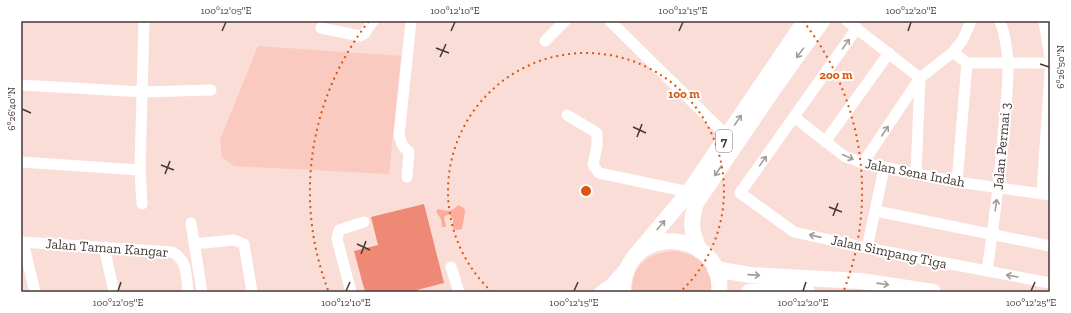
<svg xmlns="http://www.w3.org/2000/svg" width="1071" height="313" font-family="'Zilla Slab',serif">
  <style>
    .green { fill: #fac9bf }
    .water { fill: #feab9a }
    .building { fill: #ee8976 }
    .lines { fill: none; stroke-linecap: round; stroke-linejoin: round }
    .minor { stroke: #fff; stroke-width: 11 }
    .major { stroke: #fff; stroke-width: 13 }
    .highway { stroke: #fff; stroke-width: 16 }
    .oneway { stroke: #a29b9a }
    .ticks { fill: none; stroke: #453734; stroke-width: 1.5 }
    .ring { fill: none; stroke: #d85610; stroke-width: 2; stroke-dasharray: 2 4 }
    .labels { text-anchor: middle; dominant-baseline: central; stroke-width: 4; stroke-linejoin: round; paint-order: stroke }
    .shield { fill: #fff; stroke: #7d7371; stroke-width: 1 }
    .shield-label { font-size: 13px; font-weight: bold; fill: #453734 }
    .street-label { font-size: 14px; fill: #453734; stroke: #fff }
    .centre { fill: #d85610; stroke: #fff; stroke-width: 2 }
    .ring-label { font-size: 12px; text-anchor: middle; font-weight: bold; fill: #d85610; stroke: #fff; stroke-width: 4; stroke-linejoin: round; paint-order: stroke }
    .neatline { fill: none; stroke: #453734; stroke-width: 1.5 }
    .ticks-label { font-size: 10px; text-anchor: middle; fill: #453734 }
  </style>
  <rect width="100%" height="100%" fill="#faddd7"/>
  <!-- green -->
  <g class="green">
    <path d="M258 46 401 56 389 174 234 166 222 157 220 140Z"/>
    <path d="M674 251C705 256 706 263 714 292H632C632 265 648 253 674 251Z"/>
  </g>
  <!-- water -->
  <path class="water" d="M458 205 464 208 465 211 462 229 456 230 453 228V219L449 214 444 217 446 227H442L441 219 436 212 438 209C447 211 451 213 458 205Z"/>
  <!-- building -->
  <path class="building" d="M424 204 444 283 417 290 418 292H365L354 251 378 245 371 217Z"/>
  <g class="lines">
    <!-- minor -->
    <g class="minor">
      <path d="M610 21 727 136"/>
      <path d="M847 21 920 78"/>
      <path d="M1044 21 1050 57"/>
      <path d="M321 28 360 36 365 33 373 21"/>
      <path d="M857 28 740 193 794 232 867 248 1050 283"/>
      <path d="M545 41 565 21"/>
      <path d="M953 52 967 63H1050"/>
      <path d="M21 85 143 92 211 90"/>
      <path d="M567 115 597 133V146L593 165 599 173 689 192"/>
      <path d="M794 117 844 156 863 163 957 182 1050 195"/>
      <path d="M825 142 889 53"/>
      <path d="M21 162 140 170"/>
      <path d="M863 163 920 78 953 52 962 41 971 21"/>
      <path d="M916 174 920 78"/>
      <path d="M407 177 409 152 403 146 399 136 411 21"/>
      <path d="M957 182 967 63"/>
      <path d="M1042 194 1050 72"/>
      <path d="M142 204 140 170 144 21"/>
      <path d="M876 211 1050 246"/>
      <path d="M191 223 202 292"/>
      <path d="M21 242 172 252C188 260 186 276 188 292"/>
      <path d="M23 242 35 292"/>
      <path d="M194 244 234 240 244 244 252 292"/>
      <path d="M104 247 114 292"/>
      <path d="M867 248 884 169"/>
      <path d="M451 267 459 292"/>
      <path d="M987 271C994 223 1000 175 1004 126 1007 89 1013 57 1000 21"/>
      <path d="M351 292 337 239 339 230 364 222"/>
    </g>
    <!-- major -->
    <path class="major" d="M601 292 611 285 628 266"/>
    <!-- highway -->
    <g class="highway">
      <path d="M700 251C691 233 690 223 696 203L774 88 822 21"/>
      <path d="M636 255 689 192 805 21"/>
      <path d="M715 269 750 275 861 281 933 292"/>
      <path d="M623 292C623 219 726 230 719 292"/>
      <path d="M749 292 786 290 807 292"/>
    </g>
  </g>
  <!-- one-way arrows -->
  <defs><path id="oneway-shaft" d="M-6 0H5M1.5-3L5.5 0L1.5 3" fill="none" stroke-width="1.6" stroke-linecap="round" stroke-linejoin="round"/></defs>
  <g class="oneway">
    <use href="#oneway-shaft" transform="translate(846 44) rotate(-55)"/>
    <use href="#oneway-shaft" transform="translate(800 53) rotate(126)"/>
    <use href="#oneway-shaft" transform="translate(738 120) rotate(-56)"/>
    <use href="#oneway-shaft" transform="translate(885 131) rotate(-56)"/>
    <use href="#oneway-shaft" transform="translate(848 157) rotate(25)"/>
    <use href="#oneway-shaft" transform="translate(763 161) rotate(-55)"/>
    <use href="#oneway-shaft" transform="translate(718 171) rotate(124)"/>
    <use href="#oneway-shaft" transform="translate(996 205) rotate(-82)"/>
    <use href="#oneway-shaft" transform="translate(661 225) rotate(-50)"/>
    <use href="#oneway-shaft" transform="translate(815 236) rotate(-167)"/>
    <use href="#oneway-shaft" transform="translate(754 275) rotate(4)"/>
    <use href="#oneway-shaft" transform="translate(1012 276) rotate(-170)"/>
    <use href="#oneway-shaft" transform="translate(883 284) rotate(8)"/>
  </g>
  <!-- ticks -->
  <path class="ticks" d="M222 31 226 22M451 31 455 22M679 31 683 22M908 31 911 22M436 48 449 53M440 57 446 44M1040 64 1049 67M22 109 31 113M633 127 646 133M637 137 642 124M161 165 174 170M165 174 170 161M829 207 842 212M833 216 838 203M357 244 370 250M361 254 366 241M118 291 121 282M346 291 350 282M574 291 578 282M803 291 806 282M1031 291 1035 282"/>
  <!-- distance rings -->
  <g class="ring">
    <path d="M492 292A138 138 0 1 1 680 292"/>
    <path d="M328 290A276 276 0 0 1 369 21M803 21A276 276 0 0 1 844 290"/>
  </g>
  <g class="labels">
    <!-- shield labels -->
    <rect class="shield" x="716" y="130" width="16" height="22" rx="3"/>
    <g class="shield-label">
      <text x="724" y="141">7</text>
    </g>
    <!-- street labels -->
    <g class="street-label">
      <text transform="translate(1002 146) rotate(-85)">Jalan Permai 3</text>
      <text transform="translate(915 173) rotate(11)">Jalan Sena Indah</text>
      <text transform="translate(107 248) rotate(4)">Jalan Taman Kangar</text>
      <text transform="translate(889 252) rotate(12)">Jalan Simpang Tiga</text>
    </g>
  </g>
  <circle cx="586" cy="191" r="6" class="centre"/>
  <g class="ring-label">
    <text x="836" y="79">200 m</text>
    <text x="684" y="98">100 m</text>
  </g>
  <!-- border -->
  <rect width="1071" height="313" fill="none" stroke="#ffffff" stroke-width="44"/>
  <rect x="22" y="22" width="1027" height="269" class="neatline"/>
  <g class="ticks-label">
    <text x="226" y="14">100°12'05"E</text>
    <text x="455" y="14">100°12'10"E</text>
    <text x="683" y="14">100°12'15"E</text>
    <text x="911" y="14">100°12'20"E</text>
    <text transform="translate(1060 67) rotate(-90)" y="4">6°26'50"N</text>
    <text transform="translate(11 109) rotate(-90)" y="4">6°26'40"N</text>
    <text x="118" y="306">100°12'05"E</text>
    <text x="346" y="306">100°12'10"E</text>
    <text x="574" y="306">100°12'15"E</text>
    <text x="803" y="306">100°12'20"E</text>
    <text x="1031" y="306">100°12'25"E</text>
  </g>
</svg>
